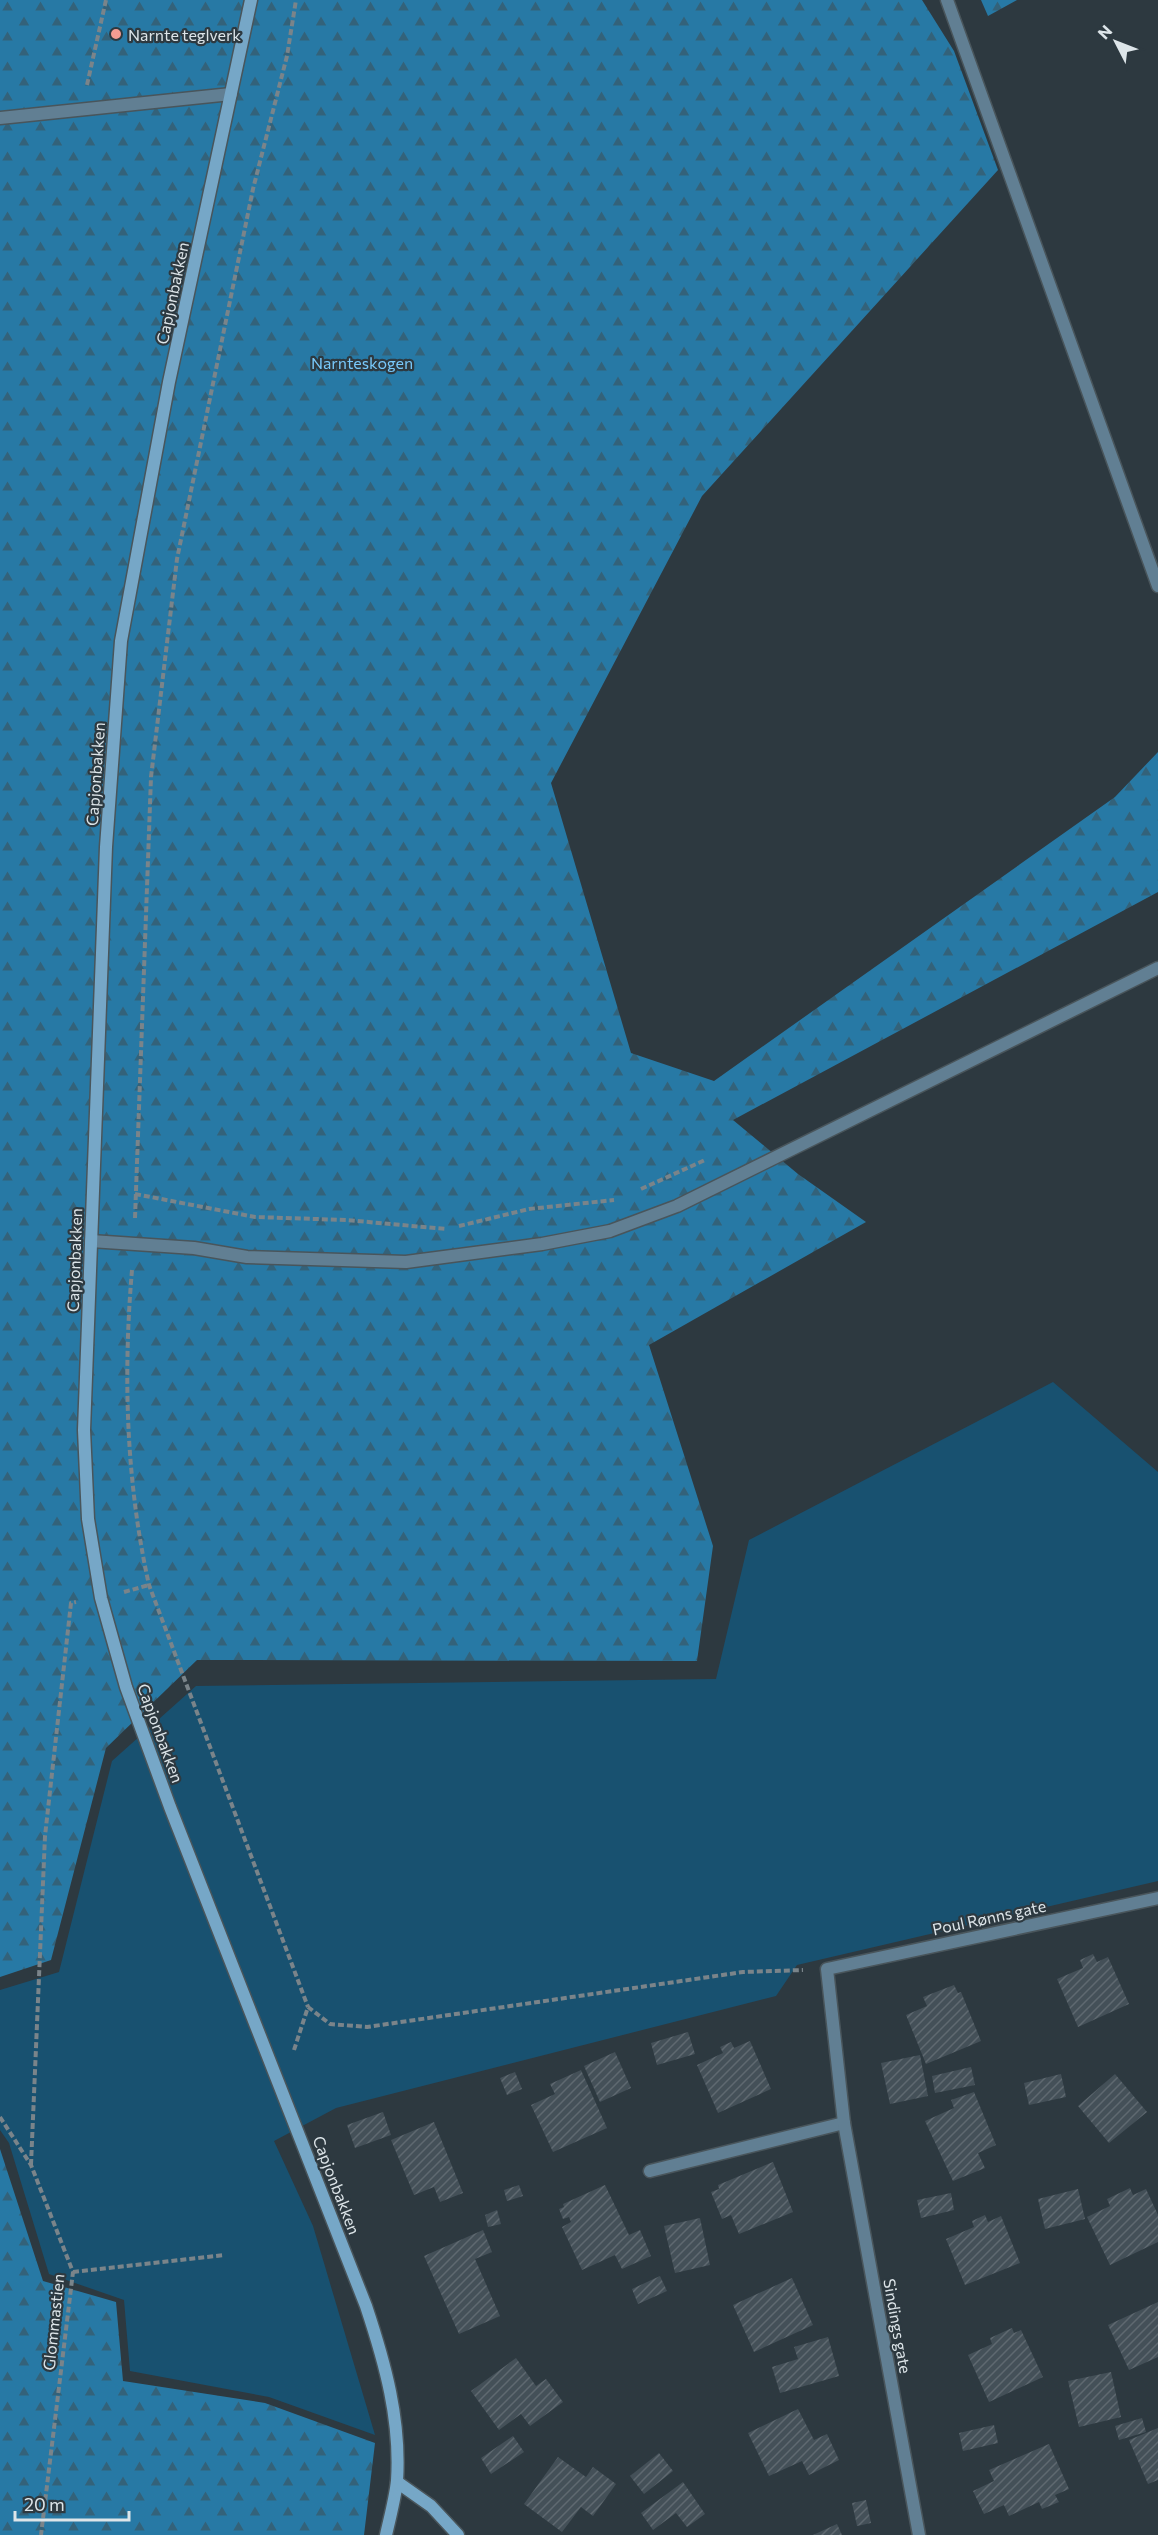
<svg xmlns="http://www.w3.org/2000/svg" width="1158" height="2535" font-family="Commissioner,sans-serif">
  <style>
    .grass { fill: #185170 }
    .forest { fill: url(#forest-firs) }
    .building { fill: url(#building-hatch) }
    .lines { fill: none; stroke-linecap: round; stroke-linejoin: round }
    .lane-casing { stroke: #49555b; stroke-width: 15 }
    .street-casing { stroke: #49555b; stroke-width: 15 }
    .secondary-casing { stroke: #49555b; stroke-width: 15 }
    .path { stroke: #7a848a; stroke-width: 4; stroke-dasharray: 6 3; stroke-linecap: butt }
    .lane { stroke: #617f93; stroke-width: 12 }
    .street { stroke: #617f93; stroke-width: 12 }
    .secondary { stroke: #76a7c7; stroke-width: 12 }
    .poi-dot { fill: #f59c92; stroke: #2d3940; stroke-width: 2 }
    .labels { text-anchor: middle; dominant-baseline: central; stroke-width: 4.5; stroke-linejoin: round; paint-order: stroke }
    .poi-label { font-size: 16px; fill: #dde5e9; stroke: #2d3940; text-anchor: start }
    .street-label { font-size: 16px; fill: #dde5e9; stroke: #2d3940 }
    .park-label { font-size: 16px; fill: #78c9fb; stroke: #2d3940 }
  </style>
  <defs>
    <pattern id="forest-firs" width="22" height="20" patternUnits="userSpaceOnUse" patternTransform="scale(1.5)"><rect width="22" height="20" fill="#2779a5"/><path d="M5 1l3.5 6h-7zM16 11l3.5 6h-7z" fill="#33627a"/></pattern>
    <pattern id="building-hatch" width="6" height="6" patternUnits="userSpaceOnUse" patternTransform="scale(1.5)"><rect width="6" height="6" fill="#445058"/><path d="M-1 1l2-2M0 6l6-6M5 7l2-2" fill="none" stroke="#5f6970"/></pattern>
  </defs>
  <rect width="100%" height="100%" fill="#2d3940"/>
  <!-- grass -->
  <path class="grass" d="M1053 1382 1158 1472V1881L797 1965 776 1996 336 2108 274 2141 313 2226 375 2435 269 2397 130 2371 124 2300 49 2274 9 2143 0 2130V1990L59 1972 112 1761 196 1686 716 1679 749 1540Z"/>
  <!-- forest -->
  <g class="forest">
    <path d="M0 0H922L954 51 998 170 702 496 551 783 631 1053 714 1081 1115 797 1158 752V892L733 1120 798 1174 866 1222 649 1345 713 1546 697 1661 197 1660 106 1748 51 1960 0 1977Z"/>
    <path d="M981 0H1017L988 16Z"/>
    <path d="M0 2149 43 2281 116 2302 123 2381 265 2403 375 2443 364 2535H0Z"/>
  </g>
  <!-- building -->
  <g class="building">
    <path d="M1093 1954 1097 1962 1108 1957 1129 2004 1078 2027 1057 1979 1083 1968 1080 1960Z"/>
    <path d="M954 1985 958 1993 961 1992 981 2041 926 2064 906 2015 927 2006 923 1997Z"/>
    <path d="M688 2032 695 2054 657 2065 651 2043Z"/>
    <path d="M750 2041 771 2089 718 2113 697 2065 723 2053 720 2047 731 2042 734 2048Z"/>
    <path d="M615 2052 631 2088 600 2102 584 2066Z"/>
    <path d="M920 2055 928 2096 890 2104 881 2063Z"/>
    <path d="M971 2067 975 2085 935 2093 932 2076Z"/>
    <path d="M581 2070 607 2128 553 2152 531 2105 555 2094 550 2084Z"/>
    <path d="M515 2072 522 2089 507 2095 500 2078Z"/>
    <path d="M1061 2074 1066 2097 1029 2105 1024 2083Z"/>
    <path d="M1115 2074 1147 2112 1109 2143 1078 2106Z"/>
    <path d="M974 2092 996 2145 978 2153 985 2168 953 2181 925 2121 954 2108 951 2100Z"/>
    <path d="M383 2112 391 2135 355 2148 347 2125Z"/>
    <path d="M434 2122 463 2193 440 2202 434 2187 414 2195 391 2140Z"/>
    <path d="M773 2162 793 2212 739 2234 731 2215 722 2219 711 2192 719 2189 718 2185Z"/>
    <path d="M519 2185 523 2196 507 2201 504 2190Z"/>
    <path d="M605 2185 629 2235 640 2230 651 2256 622 2269 615 2255 582 2270 562 2227 571 2222 569 2217 563 2219 559 2209 564 2207 563 2204Z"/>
    <path d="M1130 2188 1133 2195 1146 2189 1158 2215V2242L1110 2265 1087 2217 1110 2206 1107 2199Z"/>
    <path d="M1078 2189 1085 2219 1045 2229 1038 2199Z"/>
    <path d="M951 2193 954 2210 921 2218 917 2200Z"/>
    <path d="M497 2210 501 2224 488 2227 485 2215Z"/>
    <path d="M985 2215 988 2222 1001 2216 1020 2263 965 2285 946 2239 974 2227 972 2221Z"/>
    <path d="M700 2218 710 2265 675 2273 664 2226Z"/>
    <path d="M483 2230 492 2252 475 2259 500 2316 459 2334 424 2256Z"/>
    <path d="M660 2276 667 2291 638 2304 632 2289Z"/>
    <path d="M792 2278 813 2325 754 2352 733 2305Z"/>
    <path d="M1158 2302V2357L1129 2370 1108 2325Z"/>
    <path d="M1012 2328 1014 2333 1021 2330 1043 2377 989 2402 968 2355 992 2344 990 2338Z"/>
    <path d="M828 2337 839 2376 780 2393 772 2367 798 2359 794 2347Z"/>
    <path d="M516 2358 536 2386 546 2379 563 2402 530 2426 521 2414 499 2430 471 2391Z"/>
    <path d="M1111 2372 1121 2417 1079 2427 1068 2381Z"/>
    <path d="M798 2409 814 2440 827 2434 839 2460 809 2475 802 2461 769 2476 748 2433Z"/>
    <path d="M1142 2418 1146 2432 1119 2440 1115 2426Z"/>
    <path d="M994 2425 998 2443 963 2451 959 2433Z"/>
    <path d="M1158 2428V2480L1148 2484 1129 2440Z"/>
    <path d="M513 2436 524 2452 491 2474 481 2458Z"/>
    <path d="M1049 2444 1069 2489 1055 2495 1059 2502 1042 2509 1039 2502 1009 2516 1004 2505 984 2514 973 2491 994 2481 989 2470Z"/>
    <path d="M659 2453 673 2471 644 2494 630 2476Z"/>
    <path d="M558 2457 586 2477 593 2467 616 2484 593 2516 581 2507 562 2532 524 2504Z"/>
    <path d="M683 2482 705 2514 687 2527 676 2513 653 2530 641 2513Z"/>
    <path d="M866 2500 871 2523 857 2526 852 2503Z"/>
    <path d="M837 2524 842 2535H813Z"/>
  </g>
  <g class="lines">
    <!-- lane casing -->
    <g class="lane-casing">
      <g id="lane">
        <path d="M0 118 231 94"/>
        <path d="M91 1241 194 1248 247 1257 406 1262 542 1244 610 1231 677 1206 1158 968"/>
      </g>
    </g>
    <!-- street casing -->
    <g class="street-casing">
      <g id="street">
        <path d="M947 0 1158 586"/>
        <path d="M650 2171 844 2123"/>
        <path d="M919 2535 844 2123 827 1969 1158 1898"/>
      </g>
    </g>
    <!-- secondary casing -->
    <g class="secondary-casing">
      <g id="secondary">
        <path d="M251 0 169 382 121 641 106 847 84 1430 88 1519 101 1598 126 1687 170 1807 366 2306C385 2363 401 2420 397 2481 395 2499 390 2517 386 2535"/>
        <path d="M397 2482 431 2506 458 2535"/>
      </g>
    </g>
    <!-- path -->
    <g class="path">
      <path d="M87 85 106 0"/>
      <path d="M641 1189 705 1160"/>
      <path d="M135 1194 255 1217 346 1220 446 1229"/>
      <path d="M135 1218 151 777 177 559 253 189 287 56 296 0"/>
      <path d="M459 1226 529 1209 614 1200"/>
      <path d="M132 1270C123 1375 126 1482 149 1585L308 2007"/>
      <path d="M124 1592 149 1585"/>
      <path d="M294 2050 308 2007 330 2024 367 2027 743 1972 803 1970"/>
      <path d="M0 2117 31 2165 73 2272 41 2535"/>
      <path d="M31 2165 45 1836 71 1603 76 1602"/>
      <path d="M73 2272 225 2255"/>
    </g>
    <!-- lane -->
    <use href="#lane" class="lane"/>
    <!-- street -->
    <use href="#street" class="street"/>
    <!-- secondary -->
    <use href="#secondary" class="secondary"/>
  </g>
  <!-- markers -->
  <circle class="poi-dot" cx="116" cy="34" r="6"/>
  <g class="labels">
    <!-- poi labels -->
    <g class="poi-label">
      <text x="128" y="34">Narnte teglverk</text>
    </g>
    <!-- street labels -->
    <g class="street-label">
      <text transform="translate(172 293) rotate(-78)">Capjonbakken</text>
      <text transform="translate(95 774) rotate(-86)">Capjonbakken</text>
      <text transform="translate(74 1260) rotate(-88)">Capjonbakken</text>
      <text transform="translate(161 1733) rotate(70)">Capjonbakken</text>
      <text transform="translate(989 1917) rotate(-12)">Poul Rønns gate</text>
      <text transform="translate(337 2185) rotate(69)">Capjonbakken</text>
      <text transform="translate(53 2322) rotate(-84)">Glommastien</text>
      <text transform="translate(898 2326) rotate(80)">Sindings gate</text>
    </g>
    <!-- park labels -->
    <g class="park-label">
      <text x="362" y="362">Narnteskogen</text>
    </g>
  </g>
  <!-- north arrow -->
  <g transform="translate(1116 42) rotate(312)" stroke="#2d3940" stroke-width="4.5" paint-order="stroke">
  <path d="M0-4.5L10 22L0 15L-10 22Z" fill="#dde5e9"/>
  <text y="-9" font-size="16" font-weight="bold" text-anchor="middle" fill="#dde5e9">N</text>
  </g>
  <!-- scale -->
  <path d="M15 2511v9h114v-9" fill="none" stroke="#dde5e9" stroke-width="3"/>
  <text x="24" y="2511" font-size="18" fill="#dde5e9" stroke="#2d3940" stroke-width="4.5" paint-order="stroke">20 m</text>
</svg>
